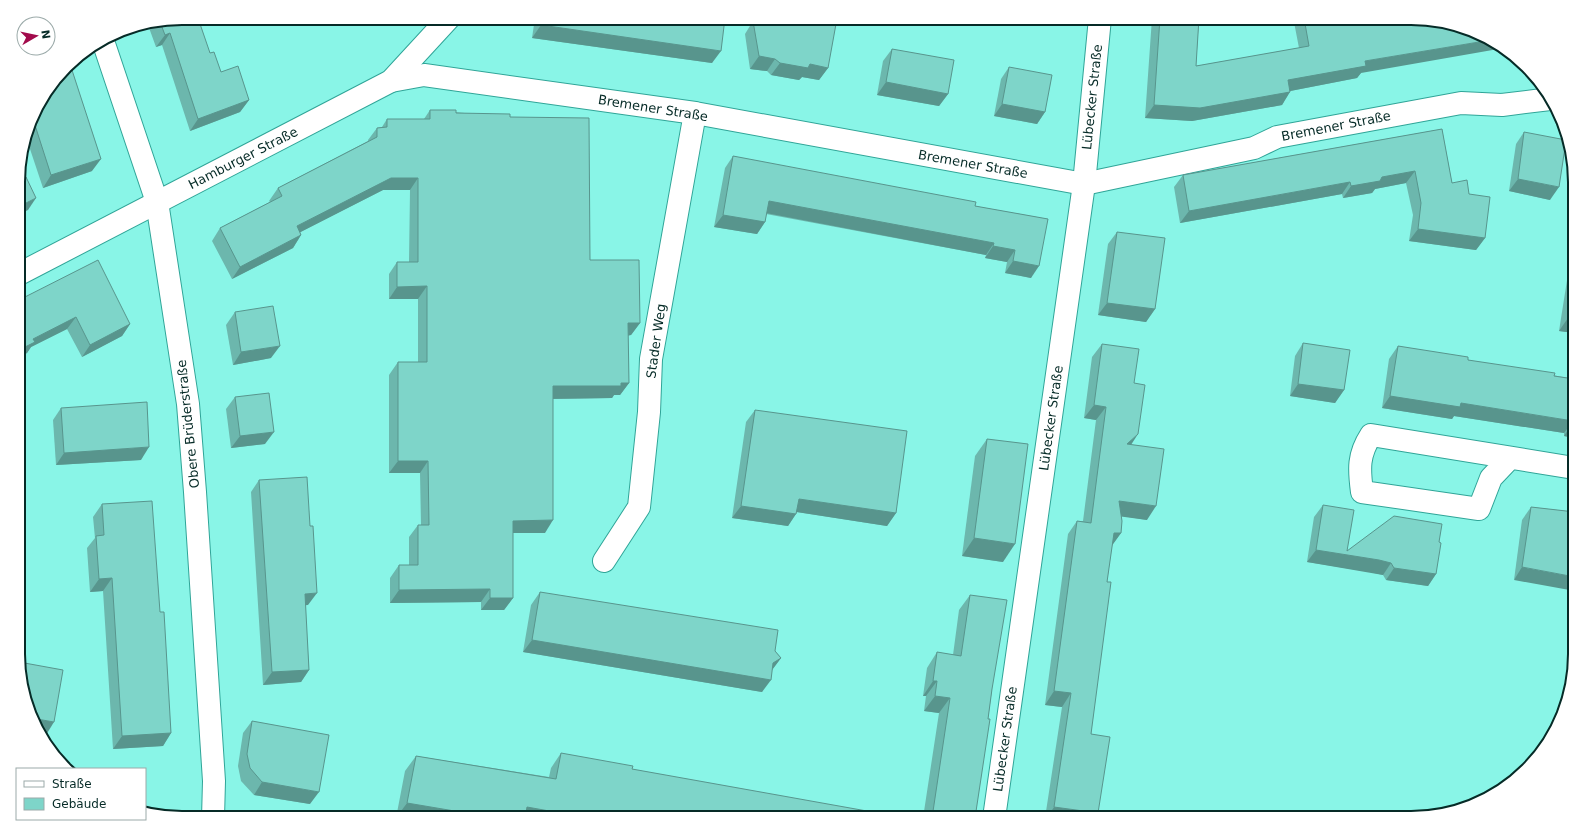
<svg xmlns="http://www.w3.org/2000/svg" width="1593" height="836" font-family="'DejaVu Sans',sans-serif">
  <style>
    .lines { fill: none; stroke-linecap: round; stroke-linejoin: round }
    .street-casing { stroke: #30a598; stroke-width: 24 }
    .street { stroke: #fff; stroke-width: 22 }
    .wall { fill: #6cb7ad }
    .shaded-wall { fill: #58958d }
    .building { fill: #7ed5c9; stroke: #58958d }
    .labels { text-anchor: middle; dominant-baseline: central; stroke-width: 3.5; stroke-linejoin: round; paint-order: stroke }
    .street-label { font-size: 13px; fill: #062b27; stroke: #fff }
    .rim { fill: none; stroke: #062b27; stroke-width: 2 }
  </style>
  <rect width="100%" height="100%" fill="#89f5e7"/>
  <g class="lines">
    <!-- street casing -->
    <g class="street-casing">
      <g id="street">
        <path d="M103 41 157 202 188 404 195 492 214 781 213 818"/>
        <path d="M391 81 424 75 695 113 1084 184 1254 148 1277 137 1461 103 1502 105 1550 99"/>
        <path d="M19 274 391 81 449 18"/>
        <path d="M1510 458 1491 478 1479 509 1362 492C1359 469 1358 455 1371 435L1574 468"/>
        <path d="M604 561 639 507 649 412 651 359 695 113"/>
        <path d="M994 818 1084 184 1100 18"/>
      </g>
    </g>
    <!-- street -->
    <use href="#street" class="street"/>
  </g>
  <!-- wall -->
  <g class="wall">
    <path d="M182 18 210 53 221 72 249 100 240 112 190 131 162 45 156 47 148 25Z"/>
    <path d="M535 18H725L712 63 532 38Z"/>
    <path d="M762 18H803L828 68 819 80 802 77 799 80 771 75 767 71 750 69 745 34 753 21 759 22Z"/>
    <path d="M1152 18H1199L1196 66 1299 48 1294 22 1297 18H1357L1361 73 1357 78 1290 91 1282 105 1192 121 1145 118Z"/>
    <path d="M892 49 948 94 939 106 877 95 883 61Z"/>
    <path d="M1009 67 1045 112 1037 124 994 116 1001 79Z"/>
    <path d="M35 109 92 171 43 188 27 140Z"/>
    <path d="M430 110 510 117 590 260 640 323 631 335 628 336 629 383 620 395H614L612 398 553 399 545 533H513V598L504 610H481V602L390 603V578L399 565H409V537L418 525H421L420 473H389V375L398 362H418V299H389V274L397 262H409L410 190H383L300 232 301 235 293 248 232 279 212 241 220 228 270 202 269 201 278 188 368 141V140L377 128 382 127 387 119H424Z"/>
    <path d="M1442 129 1452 183 1469 194 1485 238 1476 250 1409 241 1413 215 1406 183 1375 189 1372 193 1343 198 1342 194 1180 223 1174 187 1183 175Z"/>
    <path d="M1524 132 1550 200 1509 191 1516 144Z"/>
    <path d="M733 156 975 206 1048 219 1031 278 1005 273 1007 262 985 258 986 255 766 214 765 222 757 234 714 227 725 168Z"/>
    <path d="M1117 232 1155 309 1146 322 1098 315 1108 244Z"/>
    <path d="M1574 251V333L1559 331 1571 255Z"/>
    <path d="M19 300 130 324 122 336 82 357 67 329 31 347 27 353 19 357Z"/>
    <path d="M235 312 271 358 233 365 226 325Z"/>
    <path d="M1303 343 1344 390 1335 403 1290 396 1295 356Z"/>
    <path d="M1102 344 1134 383 1131 445 1147 520 1122 516 1121 533 1112 545 1107 582 1091 734 1098 813 1095 818H1045L1062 707 1045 705 1068 534 1077 521H1083L1096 420 1084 418 1092 357Z"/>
    <path d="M1398 346 1468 360 1574 379V438L1564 436V433L1454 416 1452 419 1382 408 1389 359Z"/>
    <path d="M235 397 265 444 231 448 226 409Z"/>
    <path d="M61 408 141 460 56 465 53 420Z"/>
    <path d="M755 410 896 513 887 526 797 512 788 526 732 518 746 422Z"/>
    <path d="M987 439 1003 562 962 556 975 456Z"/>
    <path d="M259 480 308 605H305L309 670 301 682 263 685 251 492Z"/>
    <path d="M102 504 160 612 171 733 163 746 113 749 103 591 90 592 87 548 95 538 93 517Z"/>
    <path d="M1323 505 1347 551 1439 542 1436 574 1428 586 1386 580 1383 575 1370 572 1307 562 1314 517Z"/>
    <path d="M1531 507 1575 512 1514 580 1522 520Z"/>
    <path d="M540 592 775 651 781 658 772 670 762 692 523 652 531 605Z"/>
    <path d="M970 595 992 689 975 818H923L939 713 924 711 926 696H923L927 668 937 652 953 655 959 610Z"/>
    <path d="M252 721 310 804 254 795 241 781 238 766 243 733Z"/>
    <path d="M561 753 632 769 878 818H396L405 771 416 756 549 777 551 768Z"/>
  </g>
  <!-- shaded-wall -->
  <g class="shaded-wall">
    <path d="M541 25 721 51 712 63 532 38Z"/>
    <path d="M170 33 162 45 156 47 165 35Z"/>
    <path d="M1491 40 1504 48 1361 73 1357 78 1280 93 1288 80 1365 61Z"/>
    <path d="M759 56 775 59 767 71 750 69Z"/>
    <path d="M780 63 810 64 828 68 819 80 802 77 799 80 771 75Z"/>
    <path d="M886 82 948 94 939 106 877 95Z"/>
    <path d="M1290 92 1282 105 1192 121 1145 118 1154 105Z"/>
    <path d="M249 100 240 112 190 131 198 119Z"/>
    <path d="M1002 104 1045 112 1037 124 994 116Z"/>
    <path d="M101 159 92 171 43 188 51 175Z"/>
    <path d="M1415 171 1406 183 1375 189 1372 193 1343 198 1351 186 1382 177Z"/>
    <path d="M391 178H418L410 190H383L289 238 297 226Z"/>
    <path d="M1518 179 1559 187 1550 200 1509 191Z"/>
    <path d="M1350 182 1342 194 1180 223 1189 211Z"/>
    <path d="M36 198 28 210 18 215V207Z"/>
    <path d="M769 201 994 243 986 255 761 212Z"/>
    <path d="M723 215 765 222 757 234 714 227Z"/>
    <path d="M1418 229 1485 238 1476 250 1409 241Z"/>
    <path d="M301 235 293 248 232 279 240 267Z"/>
    <path d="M993 246 1015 250 1007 262 985 258Z"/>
    <path d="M1013 261 1039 266 1031 278 1005 273Z"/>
    <path d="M427 286 418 299H389L397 287Z"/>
    <path d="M1107 303 1155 309 1146 322 1098 315Z"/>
    <path d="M76 317 67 329 31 347 27 353 19 357V350L33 339Z"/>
    <path d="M1568 318 1574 319V333L1559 331Z"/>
    <path d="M628 323H640L631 335 619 336Z"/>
    <path d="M130 324 122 336 82 357 90 345Z"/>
    <path d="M280 346 271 358 233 365 241 352Z"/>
    <path d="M621 383H629L620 395H614L612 398 544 399 553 386Z"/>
    <path d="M1298 384 1344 390 1335 403 1290 396Z"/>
    <path d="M1390 396 1461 403 1573 421 1564 433 1454 416 1452 419 1382 408Z"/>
    <path d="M1094 405 1106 407 1096 420 1084 418Z"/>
    <path d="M1572 424H1574V438L1564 436Z"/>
    <path d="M274 432 265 444 231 448 240 436Z"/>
    <path d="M1138 434 1129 448 1127 444Z"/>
    <path d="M149 447 141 460 56 465 64 453Z"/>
    <path d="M398 461H428L420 473H389Z"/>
    <path d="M799 499 896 513 887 526 790 511Z"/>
    <path d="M1119 501 1156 506 1147 520 1110 515Z"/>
    <path d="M741 506 796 514 788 526 732 518Z"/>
    <path d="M553 520 545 533H504L513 521Z"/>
    <path d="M1114 533H1121L1111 547Z"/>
    <path d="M974 538 1015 544 1003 562 962 556Z"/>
    <path d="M1316 550 1379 560 1391 563 1383 575 1307 562Z"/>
    <path d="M1522 567 1575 577V591L1514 580Z"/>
    <path d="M1394 568 1436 574 1428 586 1386 580Z"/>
    <path d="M112 578 103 591 90 592 99 579Z"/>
    <path d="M490 589 481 602 390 603 399 590Z"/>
    <path d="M317 593 308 605 296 606 305 594Z"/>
    <path d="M490 598H513L504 610H481Z"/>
    <path d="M532 640 771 680 762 692 523 652Z"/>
    <path d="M781 658 772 670 773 663Z"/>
    <path d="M309 670 301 682 263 685 272 672Z"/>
    <path d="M933 681H937L926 696H923Z"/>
    <path d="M1054 691 1071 693 1062 707 1045 705Z"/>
    <path d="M935 696 950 698 939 713 924 711Z"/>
    <path d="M31 718 54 722 46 735 40 734Z"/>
    <path d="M171 733 163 746 113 749 122 736Z"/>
    <path d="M262 782 319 792 310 804 254 795Z"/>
    <path d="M407 803 496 818H396Z"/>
    <path d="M527 807 588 818H519Z"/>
    <path d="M1054 807 1098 813 1095 818H1047Z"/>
  </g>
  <!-- building -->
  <g class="building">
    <path d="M182 18H198L210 53 214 52 221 72 238 66 249 100 198 119 170 33 165 35 160 22Z"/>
    <path d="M542 18H725L721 51 541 25Z"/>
    <path d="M766 18H803L836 24 828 68 810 64 808 68 780 63 775 59 759 56 753 21 765 23Z"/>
    <path d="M1160 18H1199L1196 66 1309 46 1304 18H1357V19L1364 18H1411L1484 35 1491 40 1365 61 1366 66 1288 80 1290 92 1200 108 1154 105Z"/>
    <path d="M892 49 954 60 948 94 886 82Z"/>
    <path d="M70 64 101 159 51 175 33 119 35 109Z"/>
    <path d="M1009 67 1052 75 1045 112 1002 104Z"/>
    <path d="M430 110H456V113L510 114V117L589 118 590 260H639L640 323H628L629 383H621V386H553V520L513 521V598H490V589L399 590V565H418V525H429L428 461H398V362H427V286L397 287V262H418V178H391L297 226 301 235 240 267 220 228 282 196 278 188 377 137V128L387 127V119H430Z"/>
    <path d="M1442 129 1452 183 1467 180 1469 194 1490 197 1485 238 1418 229 1421 203 1415 171 1382 177 1380 181 1351 186 1350 182 1189 211 1183 175Z"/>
    <path d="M1524 132 1566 140V141L1559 187 1518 179Z"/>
    <path d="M733 156 976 202 975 206 1048 219 1039 266 1013 261 1015 250 993 246 994 243 769 201 765 222 723 215Z"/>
    <path d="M26 177 36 198 18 207V181Z"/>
    <path d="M1117 232 1165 238 1155 309 1107 303Z"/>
    <path d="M98 260 130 324 90 345 76 317 33 339 35 342 19 350V300Z"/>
    <path d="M1574 279V319L1568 318Z"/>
    <path d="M273 306 280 346 241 352 235 312Z"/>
    <path d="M1303 343 1350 350 1344 390 1298 384Z"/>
    <path d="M1102 344 1139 349 1134 383 1145 385 1138 434 1127 444 1164 449 1156 506 1119 501 1122 521 1121 533H1114L1107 582H1111L1091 734 1110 737 1098 813 1054 807 1071 693 1054 691 1077 521 1091 523 1097 476 1106 407 1094 405Z"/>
    <path d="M1398 346 1468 357V360L1555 373 1554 376 1574 379V424H1572L1573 421 1461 403 1460 407 1390 396Z"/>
    <path d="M269 393 274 432 240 436 235 397Z"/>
    <path d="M147 402 149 447 64 453 61 408Z"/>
    <path d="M755 410 907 431 896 513 799 499 796 514 741 506Z"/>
    <path d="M987 439 1028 444 1015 544 974 538Z"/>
    <path d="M307 477 310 526H313L317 593 305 594 309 670 272 672 259 480Z"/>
    <path d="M152 501 160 612H164L171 733 122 736 112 578 99 579 96 536 104 535 102 504Z"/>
    <path d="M1323 505 1354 510 1347 551 1394 516 1442 524 1439 542 1441 543 1436 574 1394 568 1391 563 1379 560 1316 550Z"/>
    <path d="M1531 507 1575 512V577L1522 567Z"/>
    <path d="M540 592 778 630 775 651 781 658 773 663 771 680 532 640Z"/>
    <path d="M970 595 1007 600 992 689 988 719H990L975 818H932L950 698 935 696 937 681H933L937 652 961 656Z"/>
    <path d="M19 662 63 670 54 722 31 718 19 675Z"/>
    <path d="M252 721 329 735 319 792 262 782 250 768 247 754Z"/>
    <path d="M561 753 633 766 632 769 878 813V818H588L527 807 525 818H496L407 803 416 756 556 779Z"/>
  </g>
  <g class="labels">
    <!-- street labels -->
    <g class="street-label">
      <text transform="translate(1092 97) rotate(-84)">Lübecker Straße</text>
      <text transform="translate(653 108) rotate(9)">Bremener Straße</text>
      <text transform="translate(1336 126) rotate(-11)">Bremener Straße</text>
      <text transform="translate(243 158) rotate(-27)">Hamburger Straße</text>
      <text transform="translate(973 164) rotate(10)">Bremener Straße</text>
      <text transform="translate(656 341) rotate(-82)">Stader Weg</text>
      <text transform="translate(1051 418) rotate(-82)">Lübecker Straße</text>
      <text transform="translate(188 424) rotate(-96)">Obere Brüderstraße</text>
      <text transform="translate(1005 739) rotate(-82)">Lübecker Straße</text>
    </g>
  </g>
  <!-- crop -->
  <path d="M0 0H1593V836H0ZM182 25H1411A157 157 0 0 1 1568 182V654A157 157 0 0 1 1411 811H182A157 157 0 0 1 25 654V182A157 157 0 0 1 182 25Z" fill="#fff" fill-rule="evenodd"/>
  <path class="rim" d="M182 25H1411A157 157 0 0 1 1568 182V654A157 157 0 0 1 1411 811H182A157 157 0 0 1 25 654V182A157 157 0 0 1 182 25Z"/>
  <!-- legend -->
  <rect x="16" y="768" width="130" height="52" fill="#ffffff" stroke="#9baaa9"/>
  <rect x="24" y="781" width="20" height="6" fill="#ffffff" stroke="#9baaa9"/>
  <text x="52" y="788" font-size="12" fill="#062b27">Straße</text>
  <rect x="24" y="798" width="20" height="12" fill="#7ed5c9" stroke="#9baaa9"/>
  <text x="52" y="808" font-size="12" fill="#062b27">Gebäude</text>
  <!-- north arrow -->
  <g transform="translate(36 36) rotate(81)"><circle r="19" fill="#ffffff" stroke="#9baaa9"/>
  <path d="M0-3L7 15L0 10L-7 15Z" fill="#a20b4c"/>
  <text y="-6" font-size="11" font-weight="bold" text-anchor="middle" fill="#062b27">N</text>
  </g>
</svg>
